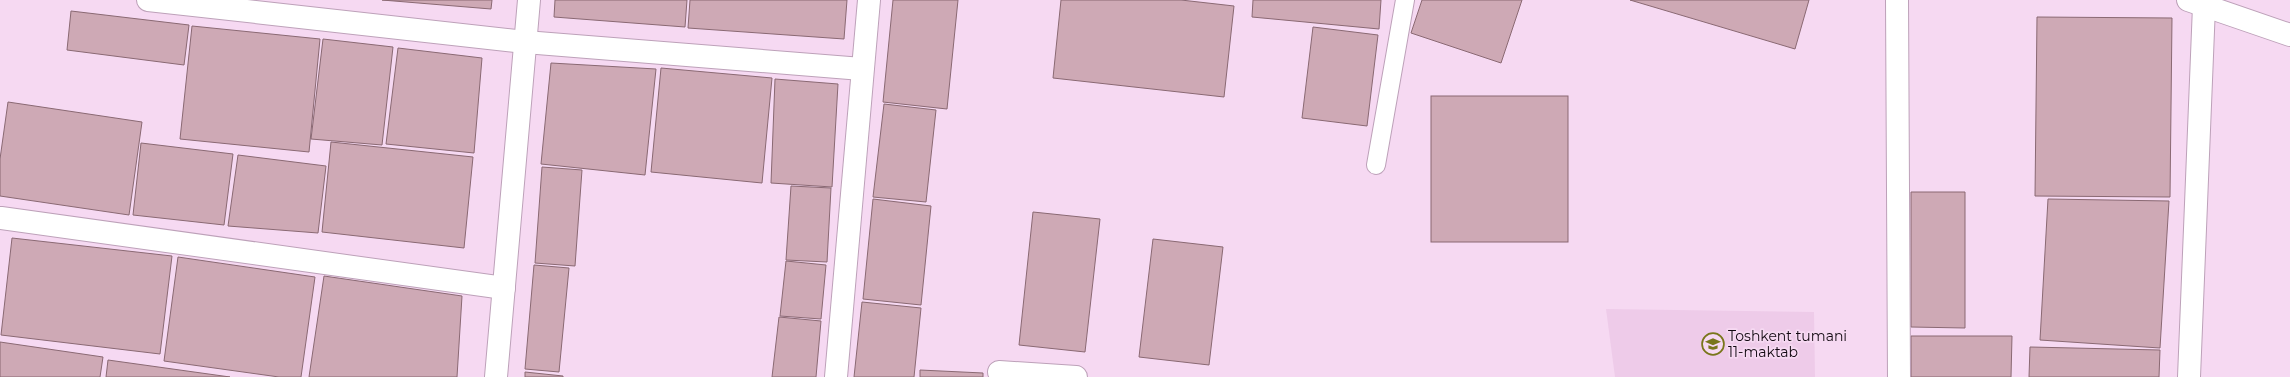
<svg xmlns="http://www.w3.org/2000/svg" width="2290" height="377" font-family="Montserrat,sans-serif">
  <style>
    .built { fill: #eecbe9 }
    .building { fill: #cea9b5; stroke: #8a6973 }
    .lines { fill: none; stroke-linecap: round; stroke-linejoin: round }
    .service-casing { stroke: #bda1b9; stroke-width: 20 }
    .minor-casing { stroke: #bda1b9; stroke-width: 24 }
    .tertiary-casing { stroke: #bda1b9; stroke-width: 24 }
    .service { stroke: #fff; stroke-width: 18 }
    .minor { stroke: #fff; stroke-width: 22 }
    .tertiary { stroke: #fff; stroke-width: 22 }
    .labels { text-anchor: middle; dominant-baseline: central; stroke-width: 3.5; stroke-linejoin: round; paint-order: stroke }
    .poi-label { font-size: 14px; fill: #120911; stroke: #f6d9f2; text-anchor: start }
  </style>
  <rect width="100%" height="100%" fill="#f6d9f2"/>
  <!-- built -->
  <path class="built" d="M1606 309 1814 312 1815 377H1615Z"/>
  <!-- building -->
  <g class="building">
    <path d="M382 0H492L491 9Z"/>
    <path d="M555 0H687L685 27 554 17Z"/>
    <path d="M690 0H847L844 39 688 28Z"/>
    <path d="M893 0H958L947 109 883 102Z"/>
    <path d="M1061 0H1181L1234 6 1224 97 1053 78Z"/>
    <path d="M1253 0H1381L1379 29 1252 17Z"/>
    <path d="M1422 0H1522L1501 63 1411 33Z"/>
    <path d="M1630 0H1809L1795 49Z"/>
    <path d="M71 11 189 25 184 65 67 50Z"/>
    <path d="M2037 17 2172 18 2170 197 2035 196Z"/>
    <path d="M192 26 320 39 309 152 180 139Z"/>
    <path d="M1313 27 1378 35 1367 126 1302 118Z"/>
    <path d="M323 39 393 47 382 145 311 139Z"/>
    <path d="M398 48 482 58 474 153 386 144Z"/>
    <path d="M551 63 656 69 645 175 541 164Z"/>
    <path d="M661 68 772 78 762 183 651 172Z"/>
    <path d="M775 79 838 84 832 187 771 183Z"/>
    <rect x="1431" y="96" width="137" height="146"/>
    <path d="M8 102 142 122 129 215 0 196V159Z"/>
    <path d="M884 104 936 110 926 202 873 197Z"/>
    <path d="M331 142 473 157 464 248 322 232Z"/>
    <path d="M141 143 233 154 224 225 133 215Z"/>
    <path d="M238 155 326 166 318 233 228 226Z"/>
    <path d="M542 167 582 170 575 266 535 263Z"/>
    <path d="M791 186 831 188 827 262 786 260Z"/>
    <path d="M1911 192H1965V328L1911 327Z"/>
    <path d="M873 199 931 206 921 305 863 299Z"/>
    <path d="M2048 199 2169 201 2160 348 2040 340Z"/>
    <path d="M1033 212 1100 219 1085 352 1019 345Z"/>
    <path d="M12 238 172 256 160 354 1 335Z"/>
    <path d="M1153 239 1223 247 1209 365 1139 357Z"/>
    <path d="M178 257 315 277 301 377H279L164 361Z"/>
    <path d="M786 261 826 265 821 319 780 316Z"/>
    <path d="M534 265 569 268 559 372 525 369Z"/>
    <path d="M324 276 462 296 457 377H309Z"/>
    <path d="M862 302 921 308 914 377H854Z"/>
    <path d="M779 317 821 321 816 377H772Z"/>
    <path d="M1911 336H2012L2011 377H1911Z"/>
    <path d="M0 342 103 357 100 377H0Z"/>
    <path d="M2030 347 2160 350 2159 377H2029Z"/>
    <path d="M108 360 230 377H106Z"/>
    <path d="M920 370 983 373V377H920Z"/>
    <path d="M525 372 563 376V377H525Z"/>
  </g>
  <g class="lines">
    <!-- service casing -->
    <g class="service-casing">
      <path id="service" d="M1376 165 1405 0"/>
    </g>
    <!-- minor casing -->
    <g class="minor-casing">
      <g id="minor">
        <path d="M148 0 525 42 862 69"/>
        <path d="M1897 0 1899 377"/>
        <path d="M1 218 504 288"/>
        <path d="M999 372 1076 377"/>
        <path d="M496 377 529 0"/>
        <path d="M836 377 869 0"/>
        <path d="M2189 377 2204 6"/>
      </g>
    </g>
    <!-- tertiary casing -->
    <g class="tertiary-casing">
      <path id="tertiary" d="M2188 0 2290 35"/>
    </g>
    <!-- service -->
    <use href="#service" class="service"/>
    <!-- minor -->
    <use href="#minor" class="minor"/>
    <!-- tertiary -->
    <use href="#tertiary" class="tertiary"/>
  </g>
  <!-- icons -->
  <defs>
    <g id="school-ring" transform="scale(1.15)"><circle r="9.5" fill="#f6d9f2" stroke="#79761b" stroke-width="1.5"/><path d="M0-5L7-2L0 1L-7-2ZM-4 1L0 2.5L4 1V4Q0 6-4 4Z" fill="#79761b"/></g>
  </defs>
  <g fill-rule="evenodd">
    <use href="#school-ring" x="1713" y="344"/>
  </g>
  <g class="labels">
    <!-- poi labels -->
    <g class="poi-label">
      <text x="1728" y="336">Toshkent tumani<tspan x="1728" dy="16">11-maktab</tspan></text>
    </g>
  </g>
</svg>
